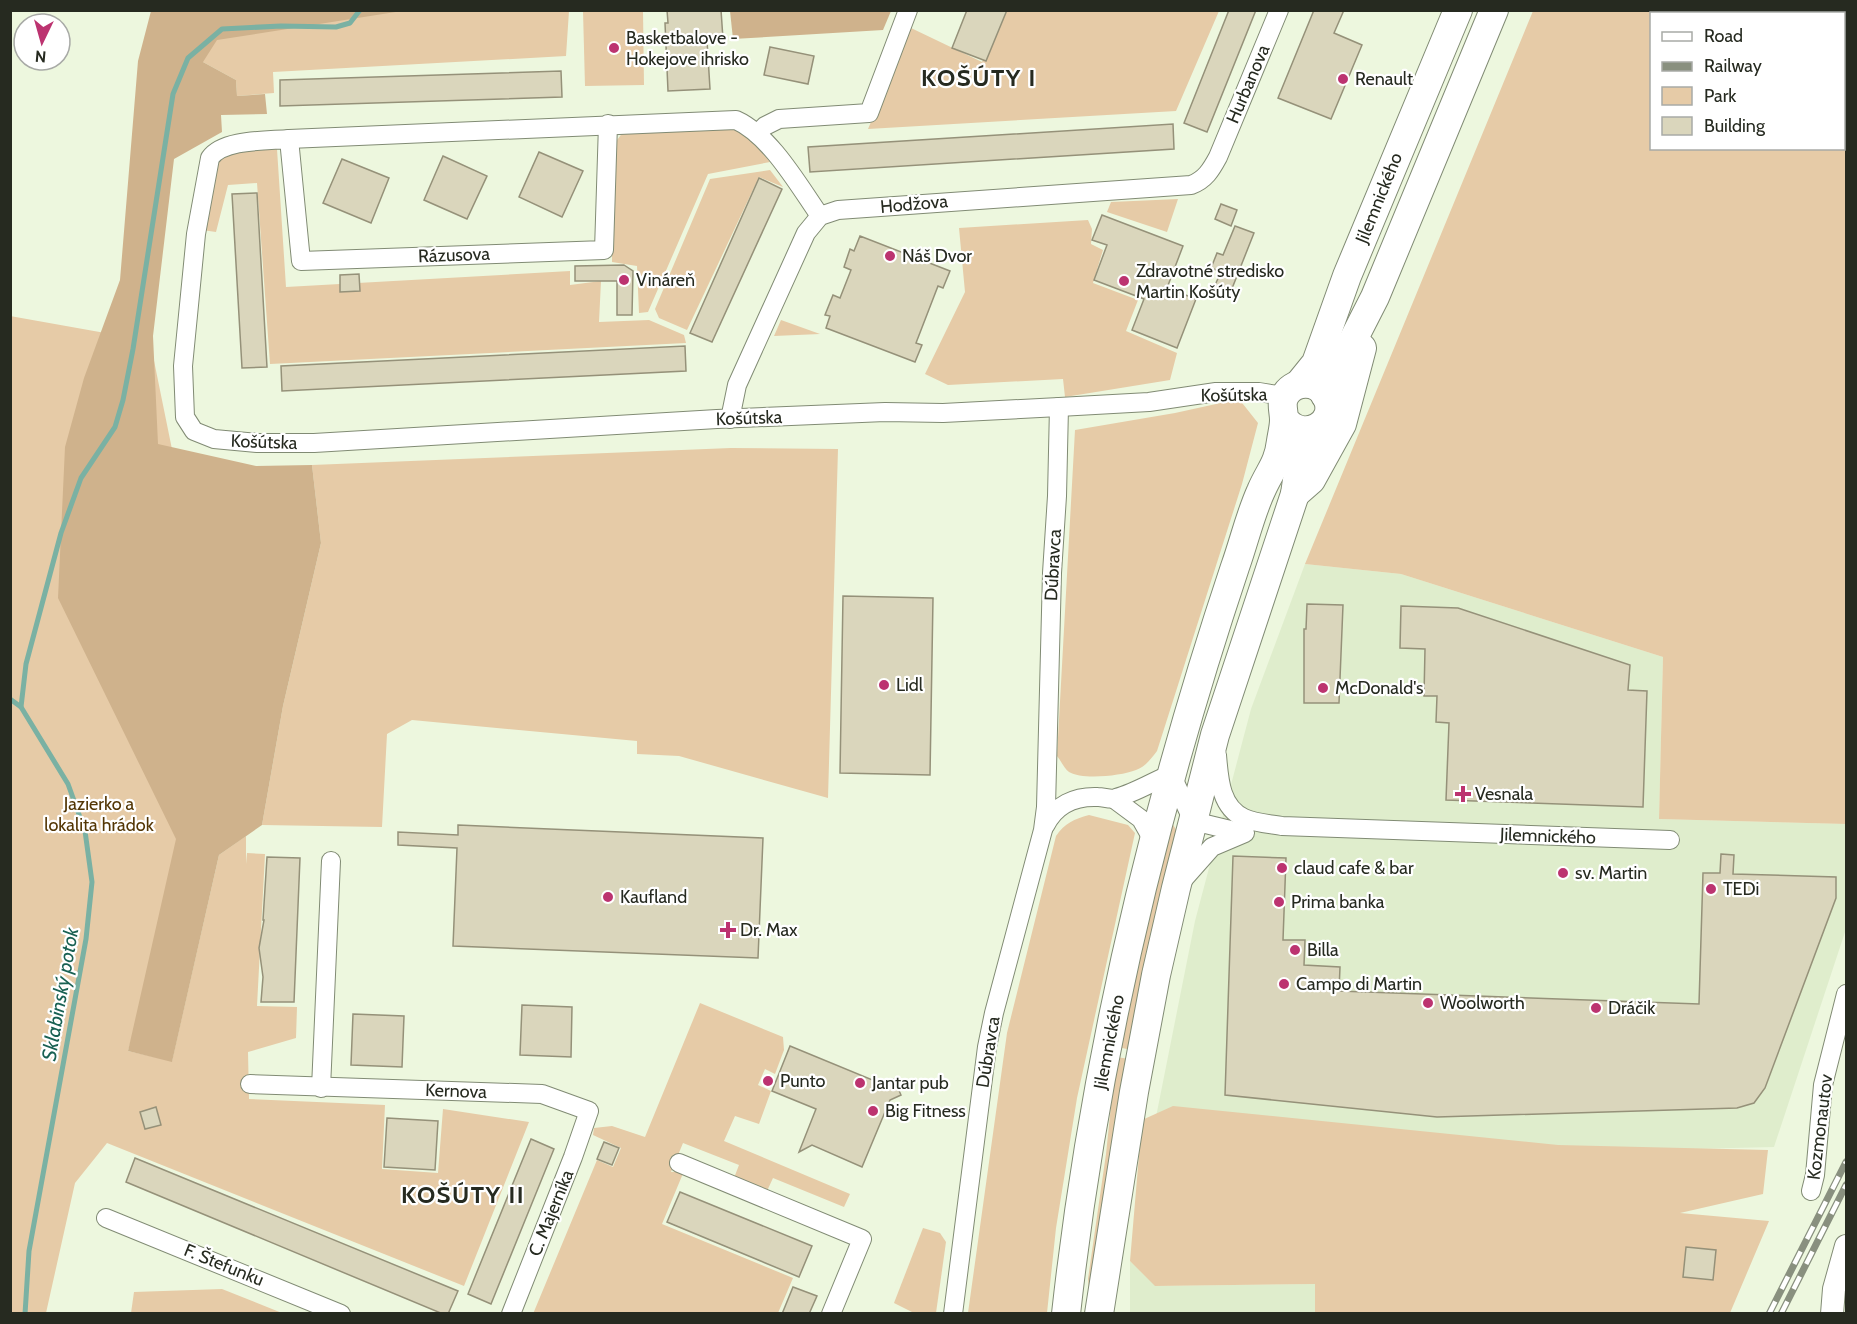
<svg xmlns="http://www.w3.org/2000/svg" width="1857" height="1324" font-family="Cabin,sans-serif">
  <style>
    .built { fill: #dfedcc }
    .green { fill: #e6cba7; fill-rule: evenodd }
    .forest { fill: #cfb28c }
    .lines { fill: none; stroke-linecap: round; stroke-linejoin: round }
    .stream { stroke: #7ab1a3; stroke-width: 5 }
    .building { fill: #dad6bc; stroke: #959179; stroke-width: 1.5 }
    .minor-casing { stroke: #818b74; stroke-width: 20 }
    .tertiary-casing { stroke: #818b74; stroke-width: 24 }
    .primary-casing { stroke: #818b74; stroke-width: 30 }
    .minor { stroke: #fff; stroke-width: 18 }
    .tertiary { stroke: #fff; stroke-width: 22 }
    .primary { stroke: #fff; stroke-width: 28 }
    .rail-casing { stroke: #89907f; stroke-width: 7 }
    .rail { stroke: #fff; stroke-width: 4.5; stroke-dasharray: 14; stroke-linecap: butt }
    .poi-dot { fill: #bc3370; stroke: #fff; stroke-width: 2 }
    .labels { text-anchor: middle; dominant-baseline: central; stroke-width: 4.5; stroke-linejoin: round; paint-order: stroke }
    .poi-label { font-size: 18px; fill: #262a20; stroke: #fff; text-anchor: start }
    .street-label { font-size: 18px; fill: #262a20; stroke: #fff }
    .park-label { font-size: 18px; fill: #533605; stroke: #fff }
    .water-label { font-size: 20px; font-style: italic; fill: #196153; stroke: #fff }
    .district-label { font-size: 24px; font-weight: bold; letter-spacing: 1.5px; fill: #262a20; stroke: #fff }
  </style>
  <rect width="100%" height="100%" fill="#edf7de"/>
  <!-- built -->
  <g class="built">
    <path d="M1305 564 1401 574 1663 657 1659 819 1846 824V929L1774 1147 1359 1157 1154 1127 1195 921 1251 709Z"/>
    <path d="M1130 1261 1156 1286 1315 1284V1313H1130Z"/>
  </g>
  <!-- green -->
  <g class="green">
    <path d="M195 11H569L566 56 273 72 274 93 237 96 236 80 203 62Z"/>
    <path d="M583 11H643L644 85 585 86Z"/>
    <path d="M1007 11H1219L1176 111 868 129 911 28 982 62Z"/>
    <path d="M1533 11H1846V824L1659 819 1663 657 1401 574 1305 564ZM1652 14H1844V148H1652Z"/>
    <path d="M725 126 744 130 770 162 708 174 648 312 639 313 637 266 612 262V147L623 132Z"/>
    <path d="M277 149 286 287 570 271V285L601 281 599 322 649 320 684 335 686 343 270 364 257 183 228 185 216 232 202 230 212 161 223 153Z"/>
    <path d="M770 170 783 187 759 177 687 330 659 318 655 309 710 179Z"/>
    <path d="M1178 199 1167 232 1107 212 1111 202Z"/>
    <path d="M1088 220 1092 229 1091 244 1103 250 1093 283 1138 300 1126 331 1177 353 1170 380 1065 397 1063 379 948 385 925 374 965 292 959 228Z"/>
    <path d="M10 316 150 341 187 523 188 844 128 1051 172 1061 219 855 246 836V864L247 853 265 854 257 1006 297 1007 296 1038 248 1052 249 1099 385 1105 382 1169 438 1173 443 1109 529 1122 464 1286 107 1143 75 1183 46 1313H11Z"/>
    <path d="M781 320 820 334 774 336Z"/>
    <path d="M1239 399 1258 423 1242 484 1157 751C1151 759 1145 767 1136 770 1121 776 1082 780 1069 772 1064 768 1061 761 1057 756L1075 430 1175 413Z"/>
    <path d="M731 448 838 449 828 798 679 756 637 754V741L412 720 387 734 382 827 262 825 283 706 321 543 312 465Z"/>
    <path d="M1089 815 1128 825 1135 833 1077 1098 1056 1228 1047 1313H968L1007 1033 1056 836C1065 823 1074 819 1089 815Z"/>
    <path d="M1172 823 1180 836 1131 1050 1118 1047Z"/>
    <path d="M700 1003 783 1037 784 1050 775 1074 765 1069 758 1085 771 1091 759 1124 735 1116 724 1141 850 1194 844 1207 773 1178 767 1191 734 1178 739 1165 683 1143 671 1172 684 1171 662 1224 793 1278 778 1313 533 1314 597 1160 613 1167 621 1148 593 1135 594 1128 612 1126 645 1137Z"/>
    <path d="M1116 1057 1130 1059 1089 1289 1088 1279 1106 1154Z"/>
    <path d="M1173 1106 1558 1145 1768 1150 1763 1194 1680 1213 1769 1221 1730 1313H1315V1284L1155 1286 1130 1261 1142 1120Z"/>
    <path d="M923 1228 940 1233 946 1242 936 1313H914L894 1303Z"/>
    <path d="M222 1289 282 1313H131L134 1292Z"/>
  </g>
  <!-- forest -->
  <g class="forest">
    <path d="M151 11H402L217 40 203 62 236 80 237 96 265 94 267 114 221 115 222 132 174 159 153 336 158 444 256 466 312 465 321 543 283 706 262 825 219 855 172 1062 128 1051 176 839 58 598 65 447 84 378 120 280 138 61Z"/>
    <path d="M730 11V10L891 11 883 30 733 39Z"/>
  </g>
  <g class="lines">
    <!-- stream -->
    <g class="stream">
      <path d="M10 699 21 707 68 784 85 831 92 882 86 939 29 1251 25 1314"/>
      <path d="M21 707 26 664 61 533 81 478 115 427 123 400 133 349 173 94 188 58 222 29 281 26 336 27 350 23 360 10"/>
    </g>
  </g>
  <!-- building -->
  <g class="building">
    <path d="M667 10H721L723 39 707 40 710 89 668 91 665 23H668Z"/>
    <path d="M967 10H1007L986 61 952 48Z"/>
    <path d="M1229 10H1256L1207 132 1184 123Z"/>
    <path d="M1314 10H1344L1334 33 1362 45 1331 119 1278 98Z"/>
    <path d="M770 47 814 56 808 84 764 75Z"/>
    <path d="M561 71 562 97 280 106V80Z"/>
    <path d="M1173 124 1174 149 810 172 808 147Z"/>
    <path d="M539 152 583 171 562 217 519 197Z"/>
    <path d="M443 156 487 176 467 219 424 200Z"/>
    <path d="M342 159 389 178 371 223 323 203Z"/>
    <path d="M759 178 782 189 712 342 690 333Z"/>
    <path d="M257 193 267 367 242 368 232 194Z"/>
    <path d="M1221 204 1237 210 1231 226 1215 219Z"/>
    <path d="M1102 215 1183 246 1167 288 1196 299 1177 348 1132 330 1144 299 1094 280 1107 245 1092 240Z"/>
    <path d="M1235 226 1254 233 1231 291 1215 285 1221 272 1211 268 1217 253 1223 255Z"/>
    <path d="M860 236 950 271 943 288 938 286 916 343 922 345 915 362 826 328 830 316 825 315 833 295 840 298 851 270 844 267 850 249 854 251Z"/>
    <path d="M624 265 633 271 632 315H617V281H575V266Z"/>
    <path d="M359 274 360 291 340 292V275Z"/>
    <path d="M685 346 686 371 282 391 281 366Z"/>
    <path d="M843 596 933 598 930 775 840 773Z"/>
    <path d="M1307 604 1343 605 1339 703H1304V629H1306Z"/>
    <path d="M1401 606 1458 608 1630 665 1628 690 1647 691 1643 807 1446 800 1449 723 1436 722 1437 696H1424L1425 649 1400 648Z"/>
    <path d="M458 825 763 838 758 958 453 946 457 848 398 845V832L458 835Z"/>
    <path d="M1721 854 1734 855 1733 874 1836 877V898L1765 1088 1754 1103 1737 1108 1437 1117 1225 1095 1233 856 1286 858 1283 940H1305L1304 965 1340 967 1339 991 1699 1004 1703 873H1720Z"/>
    <path d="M267 857 300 858 294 1002H261L263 977 259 948 264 920H263Z"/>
    <path d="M522 1005 572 1007 571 1057 520 1055Z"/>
    <path d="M353 1014 404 1016 402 1067 351 1065Z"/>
    <path d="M790 1046 882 1084 894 1079 901 1095 890 1100 862 1167 812 1145 799 1152 816 1109 772 1091Z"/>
    <path d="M156 1107 161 1125 145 1129 140 1112Z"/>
    <path d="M387 1118 438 1121 435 1170 384 1167Z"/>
    <path d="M531 1139 554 1149 491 1304 468 1294Z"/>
    <path d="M604 1142 619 1148 612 1165 597 1159Z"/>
    <path d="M135 1158 458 1291 448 1314H443L126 1182Z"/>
    <path d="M680 1192 812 1246 799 1277 667 1222Z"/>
    <path d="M1686 1247 1716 1250 1713 1280 1683 1277Z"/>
    <path d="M793 1287 817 1296 809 1314H782Z"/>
  </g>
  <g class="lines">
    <!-- minor casing -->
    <g class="minor-casing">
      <g id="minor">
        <path d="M757 134 765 126 779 119 869 113 908 10"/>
        <path d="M289 139 301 261 604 250 608 124"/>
        <path d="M820 216C799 186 770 135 736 120L289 139C267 141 223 139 210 158L196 234 183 366 185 417 194 431 214 439 257 443H314L717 419 885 412 943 413 1059 407 1149 402 1216 392H1259L1284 396"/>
        <path d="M730 419 737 385 806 233 820 216 838 210 1191 185C1205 180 1211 170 1218 157L1279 10"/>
        <path d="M1217 755C1219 778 1220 807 1244 818 1255 823 1270 824 1282 826L1670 840"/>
        <path d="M1114 799 1141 819 1154 842"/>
        <path d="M1045 826C1055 805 1075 796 1098 797 1104 797 1111 800 1116 798 1135 793 1154 781 1171 774L1193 821 1243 833"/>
        <path d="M1181 882 1212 847 1245 833"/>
        <path d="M250 1084 542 1094 589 1111 573 1157 511 1314"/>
        <path d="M321 1088 331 861"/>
        <path d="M679 1163 862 1239 831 1314"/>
        <path d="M1811 1191 1815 1175 1823 1085 1846 994"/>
        <path d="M106 1218 341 1314"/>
        <path d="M953 1314 987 1047 994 1013 1043 830 1046 807 1052 573 1057 496 1059 407"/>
      </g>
    </g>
    <!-- tertiary casing -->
    <g class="tertiary-casing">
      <path id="tertiary" d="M1832 1314 1834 1289 1846 1246"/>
    </g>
    <!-- primary casing -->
    <g class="primary-casing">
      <g id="primary">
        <path d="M1299 384 1316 363 1347 276 1458 10"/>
        <path d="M1325 395 1375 297 1494 10"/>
        <path d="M1295 494 1311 480 1342 424 1362 348"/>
        <path d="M1066 1314C1094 1060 1154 809 1235 567 1244 542 1250 515 1261 491 1270 470 1278 465 1281 441 1282 434 1284 427 1284 420 1284 410 1280 403 1286 394 1295 380 1318 380 1326 396 1341 423 1302 445 1284 418"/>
        <path d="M1099 1314 1134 1092 1156 975 1176 888 1215 735 1295 494 1300 459 1312 430"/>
      </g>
    </g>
    <!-- minor -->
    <use href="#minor" class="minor"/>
    <!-- tertiary -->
    <use href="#tertiary" class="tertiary"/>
    <!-- primary -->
    <use href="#primary" class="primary"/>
    <!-- rail casing -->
    <g class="rail-casing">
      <g id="rail">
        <path d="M1769 1314 1846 1162"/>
        <path d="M1781 1314 1846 1185"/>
      </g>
    </g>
    <!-- rail -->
    <use href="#rail" class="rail"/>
  </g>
  <!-- markers -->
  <g class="poi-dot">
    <circle cx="614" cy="48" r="6"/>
    <circle cx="1343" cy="79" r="6"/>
    <circle cx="890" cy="256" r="6"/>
    <circle cx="624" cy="280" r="6"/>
    <circle cx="1124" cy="281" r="6"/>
    <circle cx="884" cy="685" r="6"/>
    <circle cx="1323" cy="688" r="6"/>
    <path d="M1460 785h6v6h6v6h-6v6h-6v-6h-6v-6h6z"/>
    <circle cx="1282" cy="868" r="6"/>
    <circle cx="1563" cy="873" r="6"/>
    <circle cx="1711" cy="889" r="6"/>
    <circle cx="608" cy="897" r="6"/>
    <circle cx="1279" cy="902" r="6"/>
    <path d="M725 921h6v6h6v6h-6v6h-6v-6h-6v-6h6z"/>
    <circle cx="1295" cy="950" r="6"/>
    <circle cx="1284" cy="984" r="6"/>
    <circle cx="1428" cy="1003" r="6"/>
    <circle cx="1596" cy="1008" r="6"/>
    <circle cx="768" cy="1081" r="6"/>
    <circle cx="860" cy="1083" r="6"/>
    <circle cx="873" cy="1111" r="6"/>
  </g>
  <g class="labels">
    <!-- poi labels -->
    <g class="poi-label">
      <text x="626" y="38">Basketbalove -<tspan x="626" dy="21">Hokejove ihrisko</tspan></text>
      <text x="1355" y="79">Renault</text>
      <text x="902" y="256">Náš Dvor</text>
      <text x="1136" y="271">Zdravotné stredisko<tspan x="1136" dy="21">Martin Košúty</tspan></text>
      <text x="636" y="280">Vináreň</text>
      <text x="896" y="685">Lidl</text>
      <text x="1335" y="688">McDonald's</text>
      <text x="1475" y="794">Vesnala</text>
      <text x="1294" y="868">claud cafe &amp; bar</text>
      <text x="1575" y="873">sv. Martin</text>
      <text x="1723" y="889">TEDi</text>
      <text x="620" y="897">Kaufland</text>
      <text x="1291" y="902">Prima banka</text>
      <text x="740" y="930">Dr. Max</text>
      <text x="1307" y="950">Billa</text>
      <text x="1296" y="984">Campo di Martin</text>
      <text x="1440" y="1003">Woolworth</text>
      <text x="1608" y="1008">Dráčik</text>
      <text x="780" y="1081">Punto</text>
      <text x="872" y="1083">Jantar pub</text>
      <text x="885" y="1111">Big Fitness</text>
    </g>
    <!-- street labels -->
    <g class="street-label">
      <text transform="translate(1248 84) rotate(-67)">Hurbanova</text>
      <text transform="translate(1379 198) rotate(-68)">Jilemnického</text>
      <text transform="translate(914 204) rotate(-5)">Hodžova</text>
      <text transform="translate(454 255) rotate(-2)">Rázusova</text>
      <text transform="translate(1234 395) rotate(-1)">Košútska</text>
      <text transform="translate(749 418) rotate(-2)">Košútska</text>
      <text transform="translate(264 442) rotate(2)">Košútska</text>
      <text transform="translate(1053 565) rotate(-87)">Dúbravca</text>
      <text transform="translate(1548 836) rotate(2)">Jilemnického</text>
      <text transform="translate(1109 1042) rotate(-79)">Jilemnického</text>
      <text transform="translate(988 1052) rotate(-81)">Dúbravca</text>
      <text transform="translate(456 1091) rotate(2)">Kernova</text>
      <text transform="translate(1820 1127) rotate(-83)">Kozmonautov</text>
      <text transform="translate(551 1213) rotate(-68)">C. Majerníka</text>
      <text transform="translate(224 1265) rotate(22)">F. Štefunku</text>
    </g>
    <!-- park labels -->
    <g class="park-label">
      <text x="99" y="804">Jazierko a<tspan x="99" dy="21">lokalita hrádok</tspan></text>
    </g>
    <!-- water labels -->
    <g class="water-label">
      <text transform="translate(60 994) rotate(-80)">Sklabinský potok</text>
    </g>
    <!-- district labels -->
    <g class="district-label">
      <text x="979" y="77">KOŠÚTY I</text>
      <text x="463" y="1194">KOŠÚTY II</text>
    </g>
  </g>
  <!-- border -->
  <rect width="1857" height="1324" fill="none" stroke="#262a20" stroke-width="24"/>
  <!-- legend -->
  <rect x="1650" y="12" width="195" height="138" fill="#ffffff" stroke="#a8aaa6" stroke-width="1.5"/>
  <rect x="1662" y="32" width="30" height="9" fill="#ffffff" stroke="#a8aaa6" stroke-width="1.5"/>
  <text x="1704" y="42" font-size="18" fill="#262a20">Road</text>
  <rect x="1662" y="62" width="30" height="9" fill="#89907f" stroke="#a8aaa6" stroke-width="1.5"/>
  <text x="1704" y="72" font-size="18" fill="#262a20">Railway</text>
  <rect x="1662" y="87" width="30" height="18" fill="#e6cba7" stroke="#a8aaa6" stroke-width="1.5"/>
  <text x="1704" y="102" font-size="18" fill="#262a20">Park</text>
  <rect x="1662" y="117" width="30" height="18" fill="#dad6bc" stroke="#a8aaa6" stroke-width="1.5"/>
  <text x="1704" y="132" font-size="18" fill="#262a20">Building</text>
  <!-- north arrow -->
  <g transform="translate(42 42) rotate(185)"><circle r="28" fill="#ffffff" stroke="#a8aaa6" stroke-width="1.5"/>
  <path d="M0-4.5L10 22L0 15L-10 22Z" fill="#bc3370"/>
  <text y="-9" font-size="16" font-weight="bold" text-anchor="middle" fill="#262a20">N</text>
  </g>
</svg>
